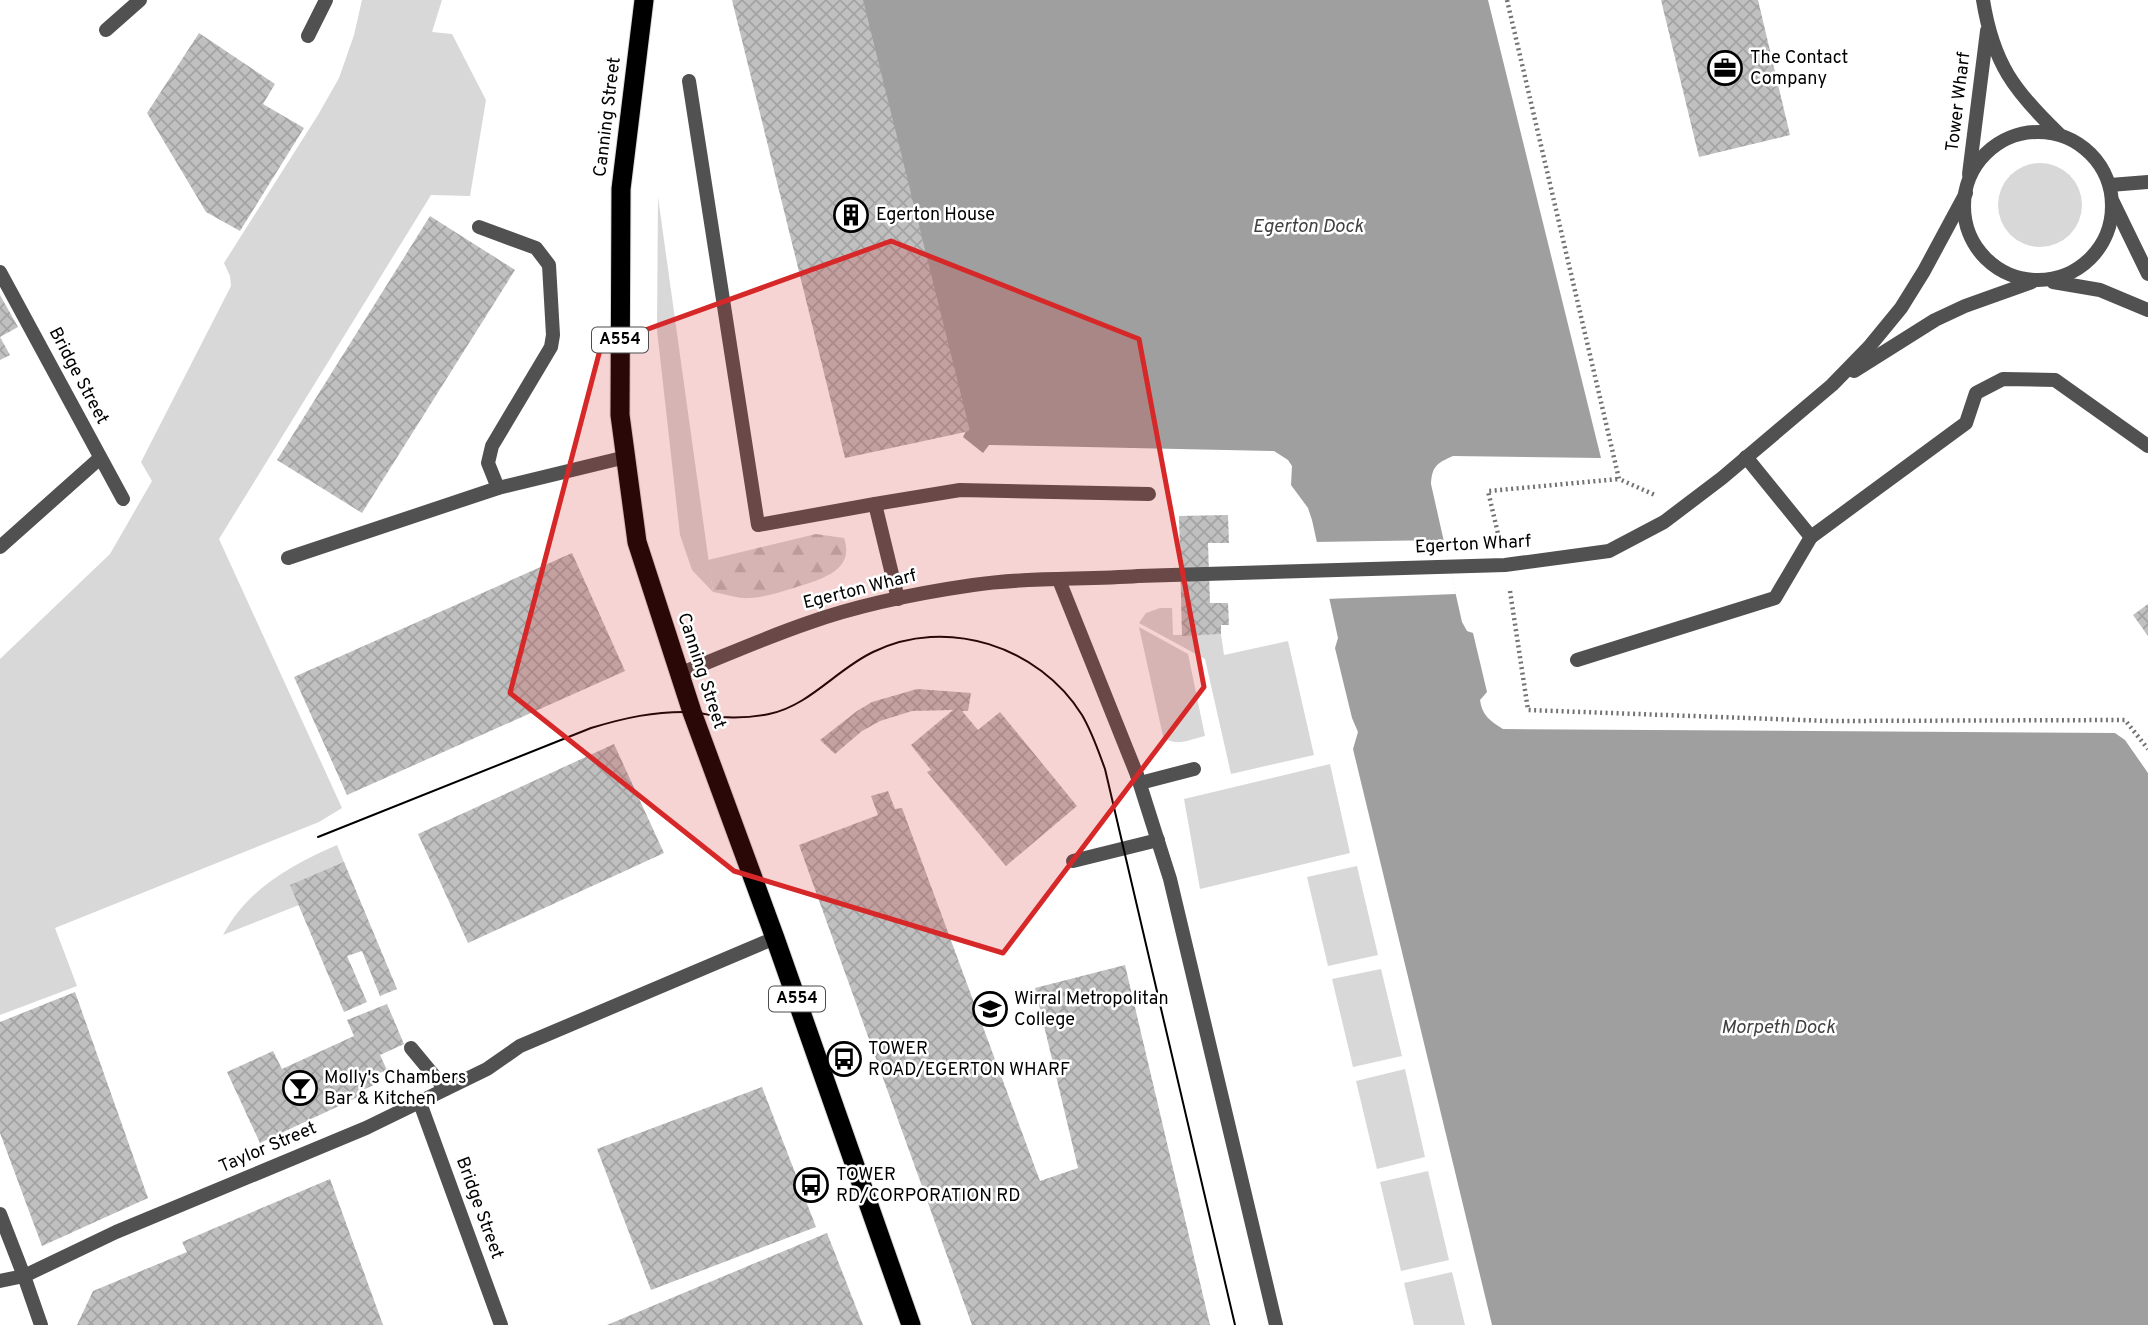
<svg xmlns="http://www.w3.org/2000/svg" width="2148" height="1325" font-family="Overpass,sans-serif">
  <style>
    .grass { fill: #d8d8d8 }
    .forest { fill: url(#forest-firs) }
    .water { fill: #9f9f9f }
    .pier { fill: #fff }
    .building { fill: url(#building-cross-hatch) }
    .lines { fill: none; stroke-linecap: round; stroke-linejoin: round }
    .trunk-casing { stroke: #dbdbdb; stroke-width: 21 }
    .path { stroke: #737373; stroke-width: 4.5; stroke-dasharray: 2 3.5; stroke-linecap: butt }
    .service { stroke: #515151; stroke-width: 14 }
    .minor { stroke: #515151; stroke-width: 14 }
    .trunk { stroke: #000; stroke-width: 19 }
    .tram { stroke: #000; stroke-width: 2 }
    .marked { fill: #d62828; fill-opacity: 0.2; stroke: #d62828; stroke-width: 5; stroke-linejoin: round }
    .labels { text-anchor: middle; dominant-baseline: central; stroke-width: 5; stroke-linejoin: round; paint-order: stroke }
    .shield { fill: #fff; stroke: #4c4c4c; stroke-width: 2 }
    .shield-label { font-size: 16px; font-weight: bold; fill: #000 }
    .poi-label { font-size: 18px; fill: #000; stroke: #fff; text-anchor: start }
    .street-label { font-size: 18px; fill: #000; stroke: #fff }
    .water-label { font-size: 19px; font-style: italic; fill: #404040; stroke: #fff }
  </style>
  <defs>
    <pattern id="forest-firs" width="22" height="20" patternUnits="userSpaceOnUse" patternTransform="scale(1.75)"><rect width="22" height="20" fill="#d8d8d8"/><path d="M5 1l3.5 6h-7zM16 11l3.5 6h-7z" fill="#b8b8b8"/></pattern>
    <pattern id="building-cross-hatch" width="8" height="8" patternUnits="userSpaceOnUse" patternTransform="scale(1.75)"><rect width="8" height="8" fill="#c0c0c0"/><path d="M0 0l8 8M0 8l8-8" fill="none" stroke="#a3a3a3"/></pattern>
  </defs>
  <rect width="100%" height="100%" fill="#fff"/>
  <!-- grass -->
  <g class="grass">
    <path d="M362 0H442L432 32 452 34 486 100 470 196 431 195 219 539 342 808 319 822 55 928 77 986 0 1015V659L110 554 152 481 141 462 231 286 230 276 224 263 318 115 339 78 354 35Z"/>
    <circle cx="2040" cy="205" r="42"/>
    <path d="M658 197 713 592 692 570 680 535 657 330Z"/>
    <path d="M1160 608H1172L1173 635 1221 634 1224 655 1288 641 1314 755 1231 774 1205 659 1139 623 1146 613Z"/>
    <path d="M1139 627 1188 654 1205 736C1191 739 1174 748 1163 736Z"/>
    <path d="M1330 764 1350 853 1200 889 1184 799Z"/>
    <path d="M337 845 344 862 299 905 223 935C247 889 291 865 337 845Z"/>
    <path d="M1357 866 1378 955 1328 966 1307 877Z"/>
    <path d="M1381 969 1402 1056 1353 1067 1332 979Z"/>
    <path d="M1405 1069 1425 1157 1377 1169 1356 1081Z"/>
    <path d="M1428 1171 1449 1260 1401 1271 1380 1182Z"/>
    <path d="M1452 1272 1465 1325H1414L1404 1283Z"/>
  </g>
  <!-- forest -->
  <path class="forest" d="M816 534 844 538C856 572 818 580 794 588 780 592 766 597 751 598 739 599 725 594 713 592L708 560Z"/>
  <!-- water -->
  <path class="water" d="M861 0H1488L1601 458 1453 456C1437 463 1432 466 1431 484L1462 622 1467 631 1473 633 1487 692 1480 700C1482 715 1490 721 1503 729L2115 733 2125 740 2148 773V1325H1492L1353 749 1358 732 1352 718 1335 648 1338 638 1312 520 1308 508 1291 485 1292 466 1288 460 1274 451 989 445 983 453 963 437 966 431Z"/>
  <!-- pier -->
  <path class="pier" d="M1444 540 1456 594 1326 599 1313 542Z"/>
  <!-- building -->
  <g class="building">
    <path d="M732 0H863L970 431 845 458Z"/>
    <path d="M1661 0H1758L1790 135 1699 157Z"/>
    <path d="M199 33 275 84 263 104 304 128 240 231 206 212 147 113Z"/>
    <path d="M430 216 515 270 362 513 277 460Z"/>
    <path d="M0 295 18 327 0 337Z"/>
    <path d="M0 337 10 355 0 360Z"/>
    <path d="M1228 515 1229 543H1208L1210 603H1228L1229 625H1221V634L1182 636 1179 516Z"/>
    <path d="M572 553 625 671 347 795 294 677Z"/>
    <path d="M2148 604V636L2133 615Z"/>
    <path d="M917 689 971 693 968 711H962L978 730 1000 712 1077 806 1006 866 927 772 931 770 911 745 953 710 912 711 880 721 862 731 835 754 820 740 857 711 872 702Z"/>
    <path d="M614 744 664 853 468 943 418 834Z"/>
    <path d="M888 791 895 809 902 808 1040 1181 1078 1168 1035 988 1125 965 1210 1325H972L799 845 878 815 871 796Z"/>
    <path d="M344 862 397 989 380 996 362 951 347 956 367 1002 344 1012 290 885Z"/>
    <path d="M75 992 148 1198 42 1246 0 1133V1022Z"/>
    <path d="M387 1004 404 1044 380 1055 387 1070 373 1076 376 1084 356 1093 358 1097 260 1143 227 1072 273 1051 282 1069 354 1036 347 1020Z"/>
    <path d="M762 1087 816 1227 651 1290 597 1149Z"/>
    <path d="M330 1179 383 1325H77L93 1291 187 1252 182 1242Z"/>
    <path d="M827 1233 863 1325H607Z"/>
  </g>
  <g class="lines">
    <!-- trunk casing -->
    <g class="trunk-casing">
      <path id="trunk" d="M644 0 621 189 620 415 637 542 692 712 775 938 911 1325"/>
    </g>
    <!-- path -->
    <g class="path">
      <path d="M1507 0 1619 479 1655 495"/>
      <path d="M1499 538 1488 491 1619 479"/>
      <path d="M1510 591 1528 710 1829 721 2125 720 2148 749"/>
    </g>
    <!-- service -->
    <g class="service">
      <path d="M106 30 140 0"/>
      <path d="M308 36 326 0"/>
      <path d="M689 81 758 525 875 504 898 599"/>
      <path d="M479 227 536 248 549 265 553 335 551 347 492 446 488 463 498 488"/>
      <path d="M1746 457 1811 537 1966 423 1976 393 2003 379 2055 380 2148 446"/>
      <path d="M875 504 960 490 1149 494"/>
      <path d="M0 547 100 458"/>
      <path d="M288 558 498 488 626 457"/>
      <path d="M1577 660 1775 598 1811 537"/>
      <path d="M1137 775 1170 879 1276 1325"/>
      <path d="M1140 783 1194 769"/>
      <path d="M1073 861 1158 840"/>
      <path d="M411 1048 445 1089"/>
      <path d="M0 1214 24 1276"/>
    </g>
    <!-- minor -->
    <g class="minor">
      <path d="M1983 0C1993 63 2014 91 2059 134"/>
      <circle cx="2038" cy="206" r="74"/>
      <path d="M1969 174 1987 31"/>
      <path d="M2110 185 2148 182"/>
      <path d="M2113 202 2148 274"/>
      <path d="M0 272 123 499"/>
      <path d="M2053 282 2100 290 2148 310"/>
      <path d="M1854 371 1935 320 1965 306 2032 282"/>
      <path d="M1059 580 1137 775"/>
      <path d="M679 674C722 657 764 638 808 623 861 604 918 593 973 585 1027 577 1083 580 1138 576L1505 565 1609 551 1664 522 1722 478 1832 385 1869 347 1901 308 1924 271 1966 193"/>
      <path d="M420 1103 501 1325"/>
      <path d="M24 1276 41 1325"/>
      <path d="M0 1281 24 1276 116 1232 366 1128 487 1069 520 1046 775 938"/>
    </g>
    <!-- trunk -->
    <use href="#trunk" class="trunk"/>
    <!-- tram -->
    <path class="tram" d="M318 837 591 728C624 718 655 711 690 712 700 712 711 716 721 717 736 718 754 717 769 714 809 706 837 669 873 652 946 616 1039 646 1082 715 1092 732 1098 750 1105 769L1235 1325"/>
  </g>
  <!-- marked area -->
  <path class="marked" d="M891 241 1139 339 1204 687 1003 953 734 871 510 693 601 346Z"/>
  <!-- icons -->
  <defs>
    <g id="office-ring" transform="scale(1.75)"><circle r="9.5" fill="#fff" stroke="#000" stroke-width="1.5"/><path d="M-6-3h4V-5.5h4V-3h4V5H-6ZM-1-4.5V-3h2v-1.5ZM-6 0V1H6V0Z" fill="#000"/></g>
    <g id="building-ring" transform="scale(1.75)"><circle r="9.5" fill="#fff" stroke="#000" stroke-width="1.5"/><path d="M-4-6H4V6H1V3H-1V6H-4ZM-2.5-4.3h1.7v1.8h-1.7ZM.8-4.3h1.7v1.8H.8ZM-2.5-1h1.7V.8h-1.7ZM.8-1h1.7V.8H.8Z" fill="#000"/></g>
    <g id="university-ring" transform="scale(1.75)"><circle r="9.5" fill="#fff" stroke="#000" stroke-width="1.5"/><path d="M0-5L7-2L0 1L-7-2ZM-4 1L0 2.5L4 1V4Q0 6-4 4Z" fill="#000"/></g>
    <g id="bus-ring" transform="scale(1.75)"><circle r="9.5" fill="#fff" stroke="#000" stroke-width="1.5"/><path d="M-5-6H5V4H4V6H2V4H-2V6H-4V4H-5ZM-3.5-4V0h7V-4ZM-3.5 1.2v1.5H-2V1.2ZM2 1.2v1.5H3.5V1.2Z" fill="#000"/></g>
    <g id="bar-ring" transform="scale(1.75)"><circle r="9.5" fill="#fff" stroke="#000" stroke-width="1.5"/><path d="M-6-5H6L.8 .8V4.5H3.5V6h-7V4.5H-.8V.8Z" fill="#000"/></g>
  </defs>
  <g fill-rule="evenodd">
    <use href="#office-ring" x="1725" y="68"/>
    <use href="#building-ring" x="851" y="215"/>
    <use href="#university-ring" x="990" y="1009"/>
    <use href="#bus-ring" x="844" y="1059"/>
    <use href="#bar-ring" x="300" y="1088"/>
    <use href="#bus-ring" x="811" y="1185"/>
  </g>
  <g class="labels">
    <!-- shield labels -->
    <g class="shield">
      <rect x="592" y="327.5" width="56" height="25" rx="5"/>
      <rect x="769" y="986.5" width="56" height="25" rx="5"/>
    </g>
    <g class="shield-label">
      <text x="620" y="340">A554</text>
      <text x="797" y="999">A554</text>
    </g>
    <!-- poi labels -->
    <g class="poi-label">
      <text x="1750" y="58">The Contact<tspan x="1750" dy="21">Company</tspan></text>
      <text x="876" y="215">Egerton House</text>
      <text x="1014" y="999">Wirral Metropolitan<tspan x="1014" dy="21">College</tspan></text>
      <text x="868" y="1049">TOWER<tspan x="868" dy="21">ROAD/EGERTON WHARF</tspan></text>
      <text x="324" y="1078">Molly's Chambers<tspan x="324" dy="21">Bar &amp; Kitchen</tspan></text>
      <text x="836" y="1175">TOWER<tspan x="836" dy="21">RD/CORPORATION RD</tspan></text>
    </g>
    <!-- street labels -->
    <g class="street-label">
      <text transform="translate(1959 102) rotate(-83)">Tower Wharf</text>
      <text transform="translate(608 117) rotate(-83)">Canning Street</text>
      <text transform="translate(78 376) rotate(62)">Bridge Street</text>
      <text transform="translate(1473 545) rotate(-3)">Egerton Wharf</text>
      <text transform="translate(860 590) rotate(-14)">Egerton Wharf</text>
      <text transform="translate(701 671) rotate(72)">Canning Street</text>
      <text transform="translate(268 1148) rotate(-23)">Taylor Street</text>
      <text transform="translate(479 1208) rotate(70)">Bridge Street</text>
    </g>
    <!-- water labels -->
    <g class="water-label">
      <text x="1308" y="227">Egerton Dock</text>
      <text x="1778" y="1028">Morpeth Dock</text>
    </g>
  </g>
</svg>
